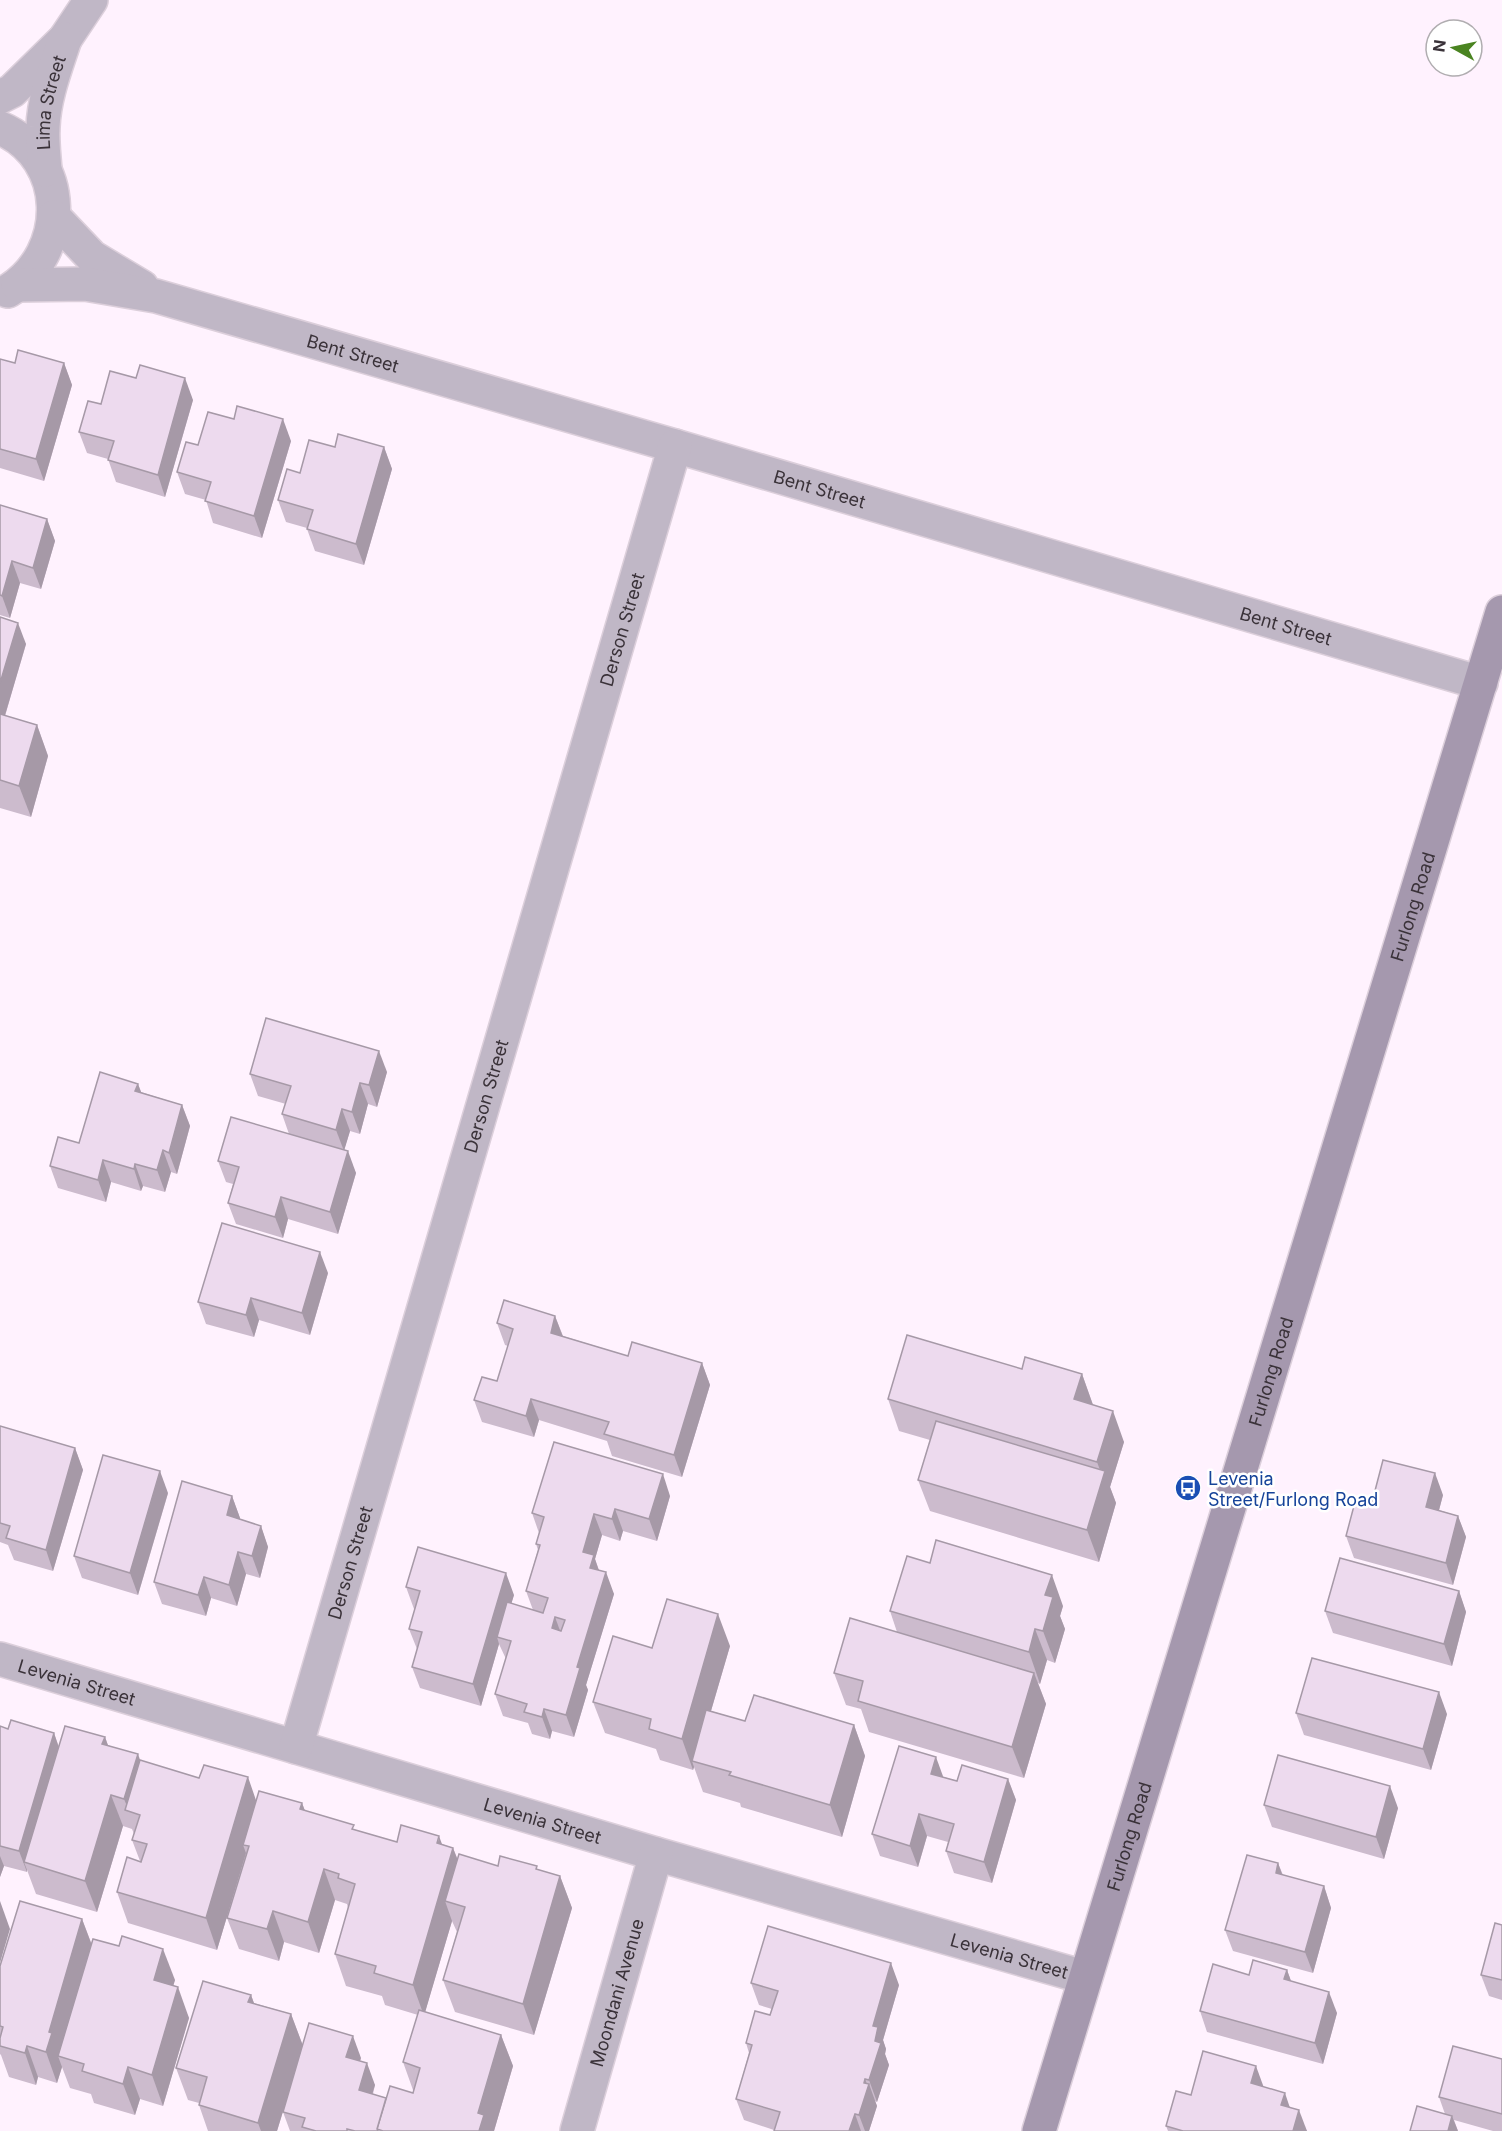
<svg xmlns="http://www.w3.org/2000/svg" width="1502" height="2131" font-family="Inter,sans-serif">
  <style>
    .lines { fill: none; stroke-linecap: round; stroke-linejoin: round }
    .street-casing { stroke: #dccfdb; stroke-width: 36 }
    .secondary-casing { stroke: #dccfdb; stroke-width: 36 }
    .street { stroke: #c0b7c6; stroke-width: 33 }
    .secondary { stroke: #a598ae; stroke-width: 33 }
    .wall { fill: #ccbbcd }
    .shaded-wall { fill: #a699a7 }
    .building { fill: #eddaee; stroke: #a699a7; stroke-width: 1.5; fill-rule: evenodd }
    .labels { text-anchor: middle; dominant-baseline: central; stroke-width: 5; stroke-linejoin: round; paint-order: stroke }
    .street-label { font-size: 18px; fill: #3a3239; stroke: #fff }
    .transit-label { font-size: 18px; fill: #164399; stroke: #fff; text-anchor: start }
  </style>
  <rect width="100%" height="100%" fill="#fff2fe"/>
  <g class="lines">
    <!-- street casing -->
    <g class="street-casing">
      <g id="street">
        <path d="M0 97 12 91 65 39 91 0"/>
        <path d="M0 128C70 158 70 253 8 291"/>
        <path id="s1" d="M45 170C44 156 42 141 43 127 44 97 56 67 65 39"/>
        <path d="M54 217 92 257 142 287"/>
        <path id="s2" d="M18 285 85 284 156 296 675 446 1481 683"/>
        <path id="s3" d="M0 1659 656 1854 1084 1977"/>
        <path id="s4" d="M296 1747 675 446"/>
        <path id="s5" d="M577 2131 656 1854"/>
      </g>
    </g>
    <!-- secondary casing -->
    <g class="secondary-casing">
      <g id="secondary">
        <path id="s6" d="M1039 2131 1502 612"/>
      </g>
    </g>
    <!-- street -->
    <use href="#street" class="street"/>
    <!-- secondary -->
    <use href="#secondary" class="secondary"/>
  </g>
  <!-- wall -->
  <g class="wall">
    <path d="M0 359 15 363H64L72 385 44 481 0 468Z"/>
    <path d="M136 378 193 400 165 497 116 482 108 459 87 453 79 432 101 404Z"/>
    <path d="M291 441 262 538 213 523 206 500 185 494 177 472 198 445Z"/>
    <path d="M335 447H384L392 469 364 565 315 551 307 529V528L286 522 278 500Z"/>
    <path d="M0 505 47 519 55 541 41 589 20 583 10 618 0 615Z"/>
    <path d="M0 617 26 644 5 716 37 725 48 756 31 817 0 808Z"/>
    <path d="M387 1072 377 1107 368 1104 360 1134 350 1131 344 1150 356 1173 338 1234 288 1219 283 1238 236 1224 228 1203 233 1184 226 1182 218 1161 289 1134 282 1114 286 1104 258 1096 250 1074Z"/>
    <path d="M138 1084 141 1092 182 1105 190 1126 177 1174 171 1172 165 1192 143 1186 141 1191 111 1182 106 1202 58 1188 50 1166 79 1143Z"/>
    <path d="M328 1273 310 1335 259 1320 254 1337 206 1324 198 1302Z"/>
    <path d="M555 1316 563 1336 628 1356 702 1363 710 1385 682 1477 612 1456 607 1441 539 1420 534 1437 482 1422 474 1400 497 1381 508 1346 505 1345 497 1323Z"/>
    <path d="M1022 1369 1082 1374 1093 1405 1124 1442 1110 1487 1116 1503 1099 1562 930 1511 918 1480 930 1440 899 1431 888 1399Z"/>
    <path d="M0 1426 75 1448 83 1470 53 1571 14 1560 8 1545 0 1542Z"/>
    <path d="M168 1493 138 1595 82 1578 74 1556Z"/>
    <path d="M1443 1495 1439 1510 1458 1516 1466 1537 1453 1585 1354 1558 1346 1536 1371 1506Z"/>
    <path d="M232 1496 240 1518V1519L261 1526 268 1547 260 1578 246 1574 237 1606 211 1598 206 1616 162 1604 154 1582Z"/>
    <path d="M670 1496 657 1541 623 1531 620 1541 602 1535 595 1559 599 1570 614 1594 586 1685 588 1690 574 1737 552 1731 550 1739 532 1734 528 1723 503 1716 495 1694 506 1659 499 1644 481 1706 420 1688 412 1667 417 1649 409 1629 415 1609H414L406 1587 514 1595 511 1604 533 1610 526 1591 538 1550 536 1544 539 1533 532 1513Z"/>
    <path d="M1459 1591 1466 1612 1452 1666 1333 1633 1325 1611Z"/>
    <path d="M1063 1606 1060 1616 1065 1629 1055 1663 1047 1660 1040 1684 1038 1683 1046 1704 1024 1778 869 1732 861 1709 846 1705 834 1673 897 1632 890 1611Z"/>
    <path d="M730 1646 711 1711 745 1721 854 1725 865 1756 842 1837 741 1807 740 1803 703 1792 694 1767 693 1770 660 1760 656 1749 605 1733 593 1702 652 1648Z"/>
    <path d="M1296 1713 1447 1714 1431 1770 1304 1735Z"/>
    <path d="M0 1726 8 1729 54 1733 59 1747 105 1737 108 1745 140 1761 256 1800 302 1803 305 1811 356 1830 397 1842 442 1844 453 1848 458 1860 498 1866 538 1870 560 1876 572 1908 534 2035 455 2012 443 1980 457 1932 452 1921 425 2012 501 2035 513 2066 494 2131H290L283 2112 361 2058 360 2061 375 2085 373 2094 386 2098 413 2093V2090L403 2062 418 2015 385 2005 382 1996 346 1986 335 1954 348 1908 347 1904 335 1900 319 1953 284 1942 279 1961 239 1949 227 1918 246 1853 217 1950 128 1923 117 1892 140 1861 132 1840 134 1834 132 1829 123 1826 97 1912 36 1894 27 1870V1872L4 1866 0 1877Z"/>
    <path d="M944 1777 957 1781 1008 1779 1016 1800 992 1883 954 1873 946 1851 948 1842 927 1836 918 1867 880 1856 872 1834Z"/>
    <path d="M1264 1805 1398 1808 1384 1859 1272 1827Z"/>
    <path d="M1278 1863 1283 1875 1324 1886 1331 1908 1313 1973 1233 1951 1225 1930Z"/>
    <path d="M82 1919 92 1945 175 1980 173 1985 189 2018 163 2106 140 2099 135 2115 94 2103 91 2094 70 2088 62 2067 57 2083 38 2077 36 2085 9 2077 1 2055 0 2054V1966Z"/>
    <path d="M1502 1925V2000L1489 1996 1481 1975Z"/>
    <path d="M1287 1970 1291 1981 1337 2013 1323 2064 1207 2032 1200 2011 1249 1975Z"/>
    <path d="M751 1983 899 1985 883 2040 886 2049 885 2054 889 2065 877 2102 875 2101 877 2106 869 2131H774V2130L744 2120 736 2099 749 2053 746 2043 770 2015 772 2009 759 2005Z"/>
    <path d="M251 1995 254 2003 291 2014 303 2046 277 2131H208L199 2105V2103L188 2100 176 2068Z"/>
    <path d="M1502 2059V2131H1493L1454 2120 1458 2131 1445 2114 1439 2097Z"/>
    <path d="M1264 2087 1290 2107 1307 2131H1168L1166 2126 1191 2095Z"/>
  </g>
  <!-- shaded-wall -->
  <g class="shaded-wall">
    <path d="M64 363 72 385 44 481 36 459Z"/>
    <path d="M185 378 193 400 165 497 158 475Z"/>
    <path d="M283 419 291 441 262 538 254 516Z"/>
    <path d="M384 447 392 469 364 565 356 544Z"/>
    <path d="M47 519 55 541 41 589 33 568Z"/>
    <path d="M12 561 20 583 10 618 2 596Z"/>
    <path d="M18 623 26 644 3 722 0 715V683Z"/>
    <path d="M37 725 48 756 31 817 19 786Z"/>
    <path d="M379 1051 387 1072 377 1107 369 1085Z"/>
    <path d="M360 1083 368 1104 360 1134 352 1112Z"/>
    <path d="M138 1084 146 1105 135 1091Z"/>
    <path d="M182 1105 190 1126 177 1174 169 1153Z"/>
    <path d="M342 1109 350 1131 344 1151 336 1130Z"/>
    <path d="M163 1150 171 1172 165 1192 157 1170Z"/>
    <path d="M348 1151 356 1173 338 1234 330 1212Z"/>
    <path d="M103 1160 111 1182 106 1202 98 1180Z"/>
    <path d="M135 1164 143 1186 141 1191 134 1169Z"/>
    <path d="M281 1197 288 1219 283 1238 275 1217Z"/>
    <path d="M320 1252 328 1273 310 1335 302 1313Z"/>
    <path d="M251 1298 259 1320 254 1337 246 1315Z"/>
    <path d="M555 1316 563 1337 551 1333Z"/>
    <path d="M702 1363 710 1385 682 1477 674 1455Z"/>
    <path d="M1082 1374 1093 1405 1074 1399Z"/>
    <path d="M531 1399 539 1420 534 1437 526 1416Z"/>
    <path d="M1113 1411 1124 1442 1110 1487 1116 1503 1099 1562 1087 1530 1103 1478 1097 1462Z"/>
    <path d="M75 1448 83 1470 53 1571 46 1550Z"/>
    <path d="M160 1471 168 1493 138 1595 130 1573Z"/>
    <path d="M1435 1473 1443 1495 1434 1529 1426 1507Z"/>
    <path d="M663 1474 670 1496 657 1541 649 1519Z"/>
    <path d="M232 1496 240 1518 235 1537 227 1515Z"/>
    <path d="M615 1509 623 1531 620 1541 612 1519Z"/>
    <path d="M594 1514 602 1535 595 1559 601 1577 598 1589 583 1552Z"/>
    <path d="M1458 1516 1466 1537 1453 1585 1446 1563Z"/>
    <path d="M261 1526 268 1547 260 1578 252 1556Z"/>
    <path d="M238 1552 246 1574 237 1606 229 1585Z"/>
    <path d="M606 1572 614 1594 586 1685 588 1690 574 1737 566 1715 577 1667Z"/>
    <path d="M506 1573 514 1595 501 1638 497 1637 499 1644 481 1706 473 1684Z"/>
    <path d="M1052 1575 1063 1606 1060 1616 1065 1629 1055 1663 1043 1631 1045 1595Z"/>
    <path d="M204 1577 211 1598 206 1616 198 1595Z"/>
    <path d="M1459 1591 1466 1612 1452 1666 1444 1644Z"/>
    <path d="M718 1614 730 1646 696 1762 692 1761 694 1767 693 1770 682 1739Z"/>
    <path d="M555 1617 563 1639 552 1628Z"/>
    <path d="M1035 1629 1047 1660 1040 1684 1029 1652Z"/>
    <path d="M1034 1673 1046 1704 1024 1778 1012 1747Z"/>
    <path d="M1439 1692 1447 1714 1431 1770 1423 1749Z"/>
    <path d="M544 1709 552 1731 550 1739 542 1717Z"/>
    <path d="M854 1725 865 1756 842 1837 830 1805Z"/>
    <path d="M54 1733 61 1754 24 1862 27 1870V1872L19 1851Z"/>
    <path d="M105 1737 116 1769 102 1744Z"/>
    <path d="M138 1754 149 1786 140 1815 129 1811 124 1799Z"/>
    <path d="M936 1757 944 1779 931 1774Z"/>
    <path d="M248 1777 259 1809 243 1845 246 1853 217 1950 206 1918Z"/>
    <path d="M1008 1779 1016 1800 992 1883 984 1862Z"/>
    <path d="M1390 1786 1398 1808 1384 1859 1376 1837Z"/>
    <path d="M111 1795 123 1826 97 1912 85 1881Z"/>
    <path d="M302 1803 314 1835 300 1809Z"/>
    <path d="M919 1814 927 1836 918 1867 910 1846Z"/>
    <path d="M439 1836 449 1863 453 1848 465 1879 445 1901 452 1921 424 2016 413 1985Z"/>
    <path d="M0 1856 4 1866 0 1877Z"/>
    <path d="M1278 1863 1286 1885 1276 1873Z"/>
    <path d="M324 1869 335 1900 319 1953 308 1922Z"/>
    <path d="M560 1876 572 1908 534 2035 523 2004Z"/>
    <path d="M1324 1886 1331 1908 1313 1973 1305 1952Z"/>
    <path d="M0 1901 10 1929 0 1963Z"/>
    <path d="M273 1911 284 1942 279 1961 267 1929Z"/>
    <path d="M82 1919 94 1951 58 2056 62 2067 57 2083 46 2052 49 2032Z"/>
    <path d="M163 1949 175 1980 166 2011 154 1980Z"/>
    <path d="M891 1963 899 1985 883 2040 886 2049 885 2054 889 2065 877 2102 869 2080 875 2041 873 2026Z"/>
    <path d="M1287 1970 1295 1992 1284 1979Z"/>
    <path d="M178 1987 189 2018 163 2106 152 2075Z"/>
    <path d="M1329 1992 1337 2013 1323 2064 1315 2043Z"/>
    <path d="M251 1995 262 2026 248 2002Z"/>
    <path d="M291 2014 303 2046 277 2131H261L258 2123Z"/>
    <path d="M501 2035 513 2066 494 2131H479L478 2113Z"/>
    <path d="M353 2036 361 2058 354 2078 346 2057Z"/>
    <path d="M27 2046 38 2077 36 2085 25 2053Z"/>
    <path d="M367 2063 375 2085 367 2111 359 2090Z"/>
    <path d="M1256 2066 1264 2088 1251 2083Z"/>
    <path d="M128 2067 140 2099 135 2115 123 2084Z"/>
    <path d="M865 2079 868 2087 869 2084 877 2106 869 2131H865L859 2115Z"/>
    <path d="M1285 2093 1292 2114 1281 2105Z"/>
    <path d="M1299 2110 1307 2131H1293Z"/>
    <path d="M855 2114 861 2131H849Z"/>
    <path d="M1452 2116 1458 2131H1448Z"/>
  </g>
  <!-- building -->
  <g class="building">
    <path d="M18 350 64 363 36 459 0 449V359L15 363Z"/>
    <path d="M140 365 185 378 158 475 108 460 114 441 79 432 88 401 101 404 110 371 136 378Z"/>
    <path d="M237 406 283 419 254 516 205 501 211 482 177 472 186 442 198 445 208 412 234 419Z"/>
    <path d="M338 434 384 447 356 544 307 529 313 510 278 500 287 469 300 473 309 440 335 447Z"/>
    <path d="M0 505 47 519 33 568 12 561 2 596 0 595Z"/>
    <path d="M0 617 18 623 0 683Z"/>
    <path d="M0 714 37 725 19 786 0 780Z"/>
    <path d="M266 1018 379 1051 369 1085 360 1083 352 1112 342 1109 336 1130 282 1114 291 1086 250 1074Z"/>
    <path d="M100 1072 138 1084 135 1091 182 1105 169 1153 163 1150 157 1170 135 1164 134 1169 103 1160 98 1180 50 1166 58 1137 79 1143Z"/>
    <path d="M231 1117 348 1151 330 1212 281 1197 275 1217 228 1203 239 1167 218 1161Z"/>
    <path d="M222 1223 320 1252 302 1313 251 1298 246 1315 198 1302Z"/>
    <path d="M504 1300 555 1316 551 1333 628 1356 632 1342 702 1363 674 1455 604 1434 609 1422 531 1399 526 1416 474 1400 482 1377 497 1381 513 1329 497 1323Z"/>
    <path d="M907 1335 1022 1369 1025 1357 1082 1374 1074 1399 1113 1411 1097 1462 888 1399Z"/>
    <path d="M936 1421 1105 1471 1087 1530 918 1480Z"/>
    <path d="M0 1426 75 1448 46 1550 6 1538 10 1526 0 1523Z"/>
    <path d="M554 1442 663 1474 649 1519 615 1509 612 1519 594 1514 583 1552 594 1555 590 1568 606 1572 577 1667 580 1668 566 1715 544 1709 542 1717 524 1712 527 1704 495 1694 511 1641 497 1637 507 1602 543 1613 548 1598 526 1591 540 1545 536 1544 544 1517 532 1513ZM555 1617 565 1620 561 1631 552 1628Z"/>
    <path d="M103 1455 160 1471 130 1573 74 1556Z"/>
    <path d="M1383 1460 1435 1473 1426 1507 1458 1516 1446 1563 1346 1536 1355 1502 1371 1506Z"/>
    <path d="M182 1481 232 1496 227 1515 261 1526 252 1556 238 1552 229 1585 204 1577 198 1595 154 1582Z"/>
    <path d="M936 1540 1052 1575 1045 1595 1053 1597 1043 1631 1035 1629 1029 1652 890 1611 907 1556 930 1563Z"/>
    <path d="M418 1547 506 1573 473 1684 412 1667 422 1632 409 1629 420 1591 406 1587Z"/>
    <path d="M1340 1558 1459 1591 1444 1644 1325 1611Z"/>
    <path d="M667 1599 718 1614 682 1739 649 1729 651 1719 593 1702 613 1636 652 1648Z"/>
    <path d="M850 1618 1034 1673 1012 1747 858 1701 863 1681 834 1673Z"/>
    <path d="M1312 1658 1439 1692 1423 1749 1296 1713Z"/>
    <path d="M754 1695 854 1725 830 1805 729 1775 731 1772 692 1761 706 1710 745 1721Z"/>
    <path d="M11 1720 54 1733 19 1851 0 1846V1726L8 1729Z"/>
    <path d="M65 1726 105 1737 102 1744 138 1754 124 1799 111 1795 85 1881 24 1862Z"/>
    <path d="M899 1746 936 1757 931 1774 957 1781 962 1765 1008 1779 984 1862 946 1851 954 1824 919 1814 910 1846 872 1834Z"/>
    <path d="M1278 1755 1390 1786 1376 1837 1264 1805Z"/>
    <path d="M140 1760 199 1778 204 1765 248 1777 206 1918 117 1892 127 1857 141 1862 147 1844 132 1840 140 1815 125 1810Z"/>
    <path d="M259 1791 302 1803 300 1809 354 1825 352 1829 397 1842 401 1825 439 1836 437 1843 453 1848 413 1985 374 1973 376 1966 335 1954 355 1884 338 1878 339 1874 324 1869 308 1922 273 1911 267 1929 227 1918 249 1846 243 1845Z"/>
    <path d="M459 1854 498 1866 500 1856 537 1866 536 1869 560 1876 523 2004 443 1980 465 1907 445 1901Z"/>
    <path d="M1247 1855 1278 1863 1276 1873 1324 1886 1305 1952 1225 1930Z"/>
    <path d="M20 1901 82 1919 49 2032 52 2033 46 2052 27 2046 25 2053 0 2046V2038L3 2027 0 2026V1966Z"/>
    <path d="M1495 1923 1502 1925V1980L1481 1975Z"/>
    <path d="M768 1926 891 1963 873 2026 878 2027 875 2041 881 2043 869 2080 865 2079 864 2083 869 2084 859 2115 855 2114 849 2131H774L780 2112 736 2099 752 2045 746 2043 755 2011 770 2015 778 1991 751 1983Z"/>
    <path d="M122 1936 163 1949 154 1980 178 1987 152 2075 128 2067 123 2084 82 2071 84 2064 58 2056 93 1939 119 1946Z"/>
    <path d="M1253 1960 1287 1970 1284 1979 1329 1992 1315 2043 1200 2011 1213 1964 1249 1975Z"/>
    <path d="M203 1981 251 1995 248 2002 291 2014 258 2123 199 2105 207 2077 176 2068Z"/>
    <path d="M419 2010 501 2035 478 2113 484 2115 479 2131H383L377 2129 390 2086 413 2093 420 2068 403 2062Z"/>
    <path d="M309 2023 353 2036 346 2057 367 2063 359 2090 386 2098 377 2129 378 2131H355L347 2129V2131H316L302 2127 305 2118 283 2112Z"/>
    <path d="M1453 2046 1502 2059V2114L1439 2097Z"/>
    <path d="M1203 2051 1256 2066 1251 2083 1285 2093 1281 2105 1299 2110 1293 2131H1183L1166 2126 1176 2091 1191 2095Z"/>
    <path d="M1417 2106 1452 2116 1448 2131H1449H1410Z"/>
  </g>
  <!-- icons -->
  <defs>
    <g id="bus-disc" transform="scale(1.35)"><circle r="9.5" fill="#1a4fb4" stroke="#fff"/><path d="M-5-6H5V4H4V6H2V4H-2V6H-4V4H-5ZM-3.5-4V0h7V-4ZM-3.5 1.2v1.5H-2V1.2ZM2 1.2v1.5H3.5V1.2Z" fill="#fff"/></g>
  </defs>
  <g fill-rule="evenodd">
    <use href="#bus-disc" x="1188" y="1488"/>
  </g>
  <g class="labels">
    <!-- street labels -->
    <g class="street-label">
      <text stroke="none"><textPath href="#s1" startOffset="68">Lima Street</textPath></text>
      <text stroke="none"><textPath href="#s2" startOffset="344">Bent Street</textPath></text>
      <text stroke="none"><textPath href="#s2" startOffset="830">Bent Street</textPath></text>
      <text stroke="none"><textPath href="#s2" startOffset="1316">Bent Street</textPath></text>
      <text stroke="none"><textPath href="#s4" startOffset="1164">Derson Street</textPath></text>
      <text stroke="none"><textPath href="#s6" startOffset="1280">Furlong Road</textPath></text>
      <text stroke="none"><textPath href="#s4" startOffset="678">Derson Street</textPath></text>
      <text stroke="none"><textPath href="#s6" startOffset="794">Furlong Road</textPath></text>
      <text stroke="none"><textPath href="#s4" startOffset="192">Derson Street</textPath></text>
      <text stroke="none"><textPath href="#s3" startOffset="80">Levenia Street</textPath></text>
      <text stroke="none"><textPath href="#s3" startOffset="566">Levenia Street</textPath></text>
      <text stroke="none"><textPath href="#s6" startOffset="308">Furlong Road</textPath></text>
      <text stroke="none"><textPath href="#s3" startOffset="1052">Levenia Street</textPath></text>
      <text stroke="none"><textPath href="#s5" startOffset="144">Moondani Avenue</textPath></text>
    </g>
    <!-- transit labels -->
    <g class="transit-label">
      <text x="1208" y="1478">Levenia<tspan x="1208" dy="21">Street/Furlong Road</tspan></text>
    </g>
  </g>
  <!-- north arrow -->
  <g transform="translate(1454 48) rotate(278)"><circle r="28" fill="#ffffff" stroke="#b0adb0" stroke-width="1.5"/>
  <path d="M0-4.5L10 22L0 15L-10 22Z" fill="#4a8421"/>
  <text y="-9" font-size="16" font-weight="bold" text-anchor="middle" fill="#3a3239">N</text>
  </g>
</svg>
